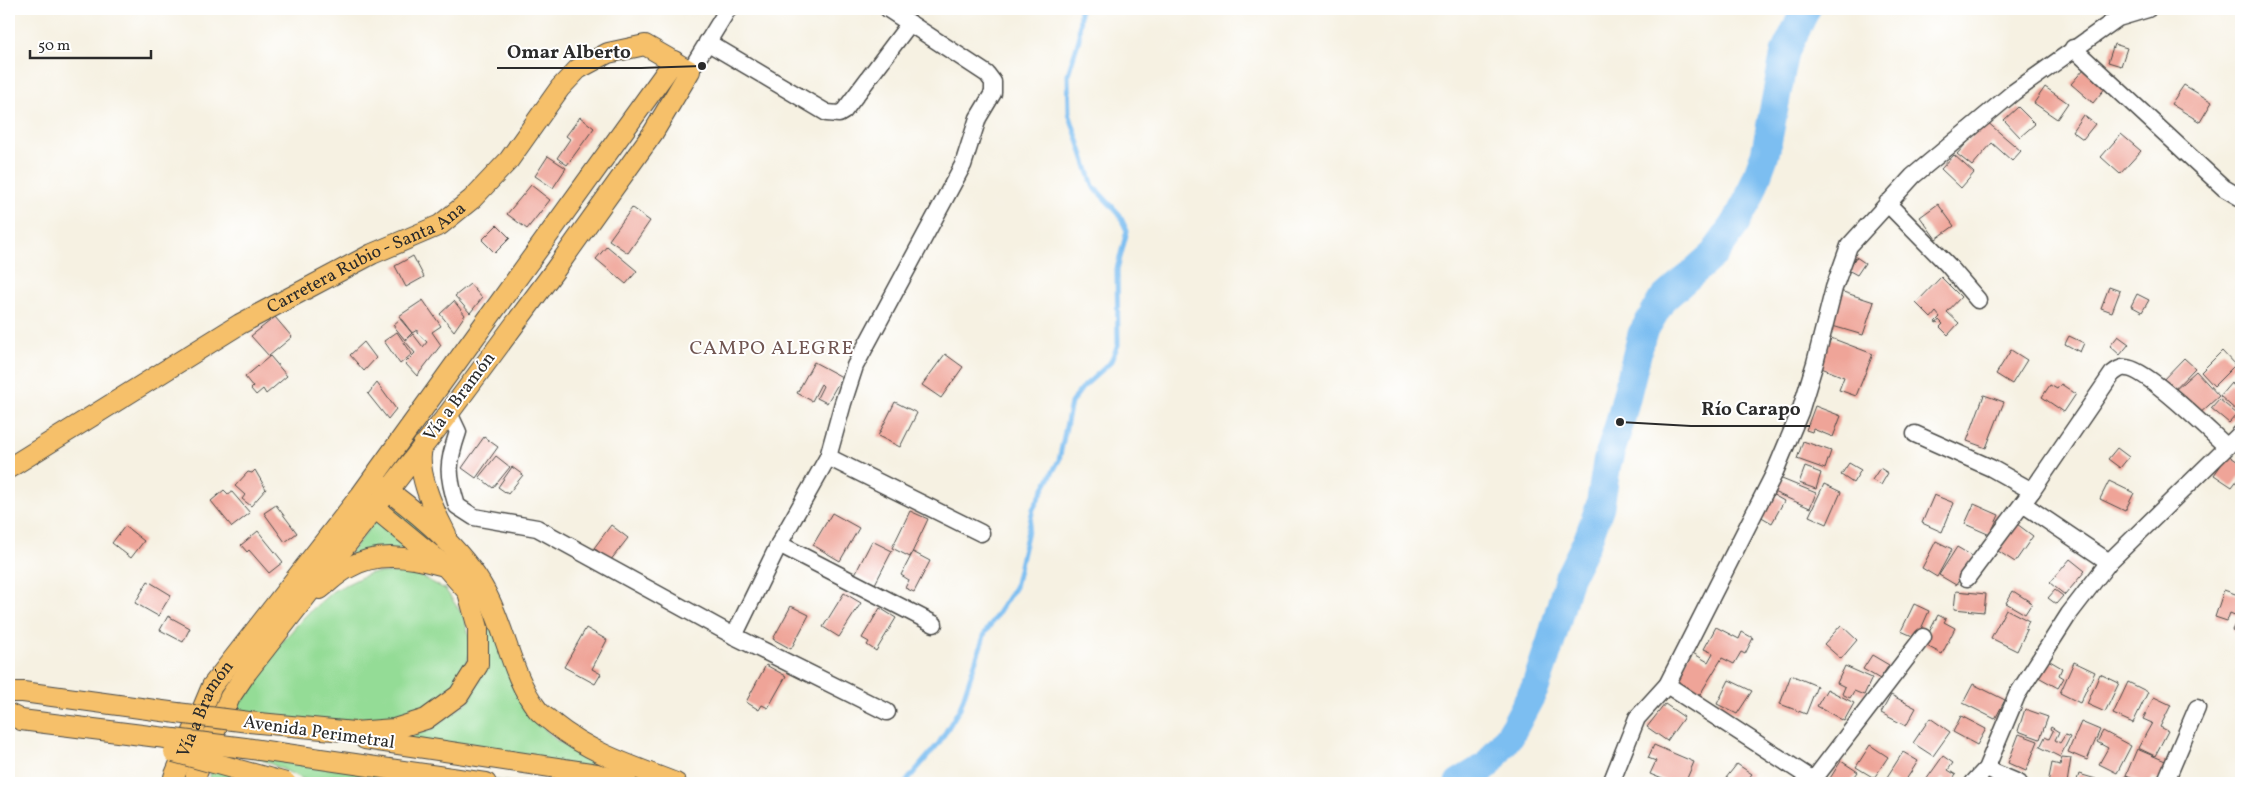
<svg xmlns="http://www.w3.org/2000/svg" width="2250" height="792" font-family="Vollkorn,serif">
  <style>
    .green { fill: #94dc96; stroke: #608460 }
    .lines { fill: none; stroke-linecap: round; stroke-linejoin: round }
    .stream { stroke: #7bbef1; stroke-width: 5 }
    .river { stroke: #7bbef1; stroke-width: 29 }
    .building { fill: #efa498 }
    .minor-casing { stroke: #494946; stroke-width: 19 }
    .major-casing { stroke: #494946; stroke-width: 22 }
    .minor { stroke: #fff; stroke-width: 16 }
    .major { stroke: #f6c06b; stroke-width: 20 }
    .major-bridge-casing { stroke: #494946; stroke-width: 22; stroke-linecap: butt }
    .major-bridge { stroke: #f6c06b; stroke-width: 20 }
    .labels { text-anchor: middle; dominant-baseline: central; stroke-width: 4; stroke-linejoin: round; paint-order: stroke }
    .street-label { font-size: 18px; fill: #2b2b2b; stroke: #fff }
    .quarter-label { font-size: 20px; letter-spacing: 1px; fill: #705551; stroke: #fff }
    .leader { fill: none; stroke: #2b2b2b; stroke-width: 2 }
    .callout-dot { fill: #2b2b2b; stroke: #fff; stroke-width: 2 }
    .callout-label { font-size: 19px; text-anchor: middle; font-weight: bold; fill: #2b2b2b; stroke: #fff; stroke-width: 4; stroke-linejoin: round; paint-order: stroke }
  </style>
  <rect width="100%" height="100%" fill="#fff"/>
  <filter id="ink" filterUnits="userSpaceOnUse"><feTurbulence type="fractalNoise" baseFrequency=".02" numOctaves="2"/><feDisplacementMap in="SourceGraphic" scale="10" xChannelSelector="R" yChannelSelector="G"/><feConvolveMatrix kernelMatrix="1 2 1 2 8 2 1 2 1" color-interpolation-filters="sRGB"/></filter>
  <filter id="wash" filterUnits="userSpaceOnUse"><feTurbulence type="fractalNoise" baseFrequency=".0096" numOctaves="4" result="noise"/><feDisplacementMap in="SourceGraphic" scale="20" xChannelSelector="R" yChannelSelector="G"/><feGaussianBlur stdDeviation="1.12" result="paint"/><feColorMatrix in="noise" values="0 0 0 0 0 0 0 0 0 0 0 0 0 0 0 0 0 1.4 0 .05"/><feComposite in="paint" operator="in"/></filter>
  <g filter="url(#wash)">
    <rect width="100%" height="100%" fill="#f6f1e2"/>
    <!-- green -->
    <g class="green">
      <path d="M390 501 465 565 531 716 556 740 586 757 618 769 639 783H623L389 742 430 730 469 701 487 666 449 564 341 565Z"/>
      <path d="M412 572 445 589 464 617 472 647 462 675 435 702 382 725 235 722V707L270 656 305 616 333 591 370 573Z"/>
      <path d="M226 743 478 777 516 783H312Z"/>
      <path d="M213 758 277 783H209Z"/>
    </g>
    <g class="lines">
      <!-- stream -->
      <path class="stream" d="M905 783 939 743 960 708 985 633 1015 587 1033 509 1059 460 1071 403 1082 388 1110 363 1118 345 1117 269 1127 231 1119 214 1093 186 1069 113 1068 74 1079 39 1080 9"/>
      <!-- river -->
      <path class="river" d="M1459 783 1487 766 1511 733 1535 688 1551 641 1569 577 1588 539 1600 506 1607 463 1620 422 1642 334 1662 300 1714 254 1734 226 1749 198 1765 154 1785 52 1806 9"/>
    </g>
    <g id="blocks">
      <!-- building -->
      <g class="building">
        <path d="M2114 44 2127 48 2121 66 2108 62Z"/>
        <path d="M2084 69 2106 87 2093 103 2071 84Z"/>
        <path d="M2184 85 2212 102 2200 122 2171 104Z"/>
        <path d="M2045 87 2068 103 2057 119 2034 103Z"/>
        <path d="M2018 107 2035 124 2020 137 2004 120Z"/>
        <path d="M2083 115 2095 124 2083 139 2072 131Z"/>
        <path d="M580 117 594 128 567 165 557 158 570 139 566 136Z"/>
        <path d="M1986 121 2021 151 2012 161 1992 143 1972 166 1957 154Z"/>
        <path d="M2121 134 2141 151 2120 174 2101 157Z"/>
        <path d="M1954 155 1974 173 1961 188 1941 169Z"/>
        <path d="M548 156 566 168 553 188 535 176Z"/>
        <path d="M531 185 550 200 527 229 507 214Z"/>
        <path d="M1938 204 1954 226 1936 239 1920 217Z"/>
        <path d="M632 208 650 221 628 253 609 240Z"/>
        <path d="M497 225 510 238 495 253 482 240Z"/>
        <path d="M607 246 637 271 626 284 596 259Z"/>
        <path d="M413 256 424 277 406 287 395 266Z"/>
        <path d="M1856 257 1865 263 1857 275 1848 270Z"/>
        <path d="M1941 277 1961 297 1947 312 1959 323 1948 335 1940 327 1943 324 1939 320 1937 323 1935 322 1940 317 1936 312 1931 318 1916 303Z"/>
        <path d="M470 284 482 298 470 313 455 296Z"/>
        <path d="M2109 287 2120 291 2112 312 2101 308Z"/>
        <path d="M1840 291 1874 302 1863 335 1829 325Z"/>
        <path d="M2137 294 2149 300 2142 312 2131 306Z"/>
        <path d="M423 300 441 326 432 332 441 345 417 376 405 363 415 353 405 341 413 334 423 347 427 342 417 333V330L412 333 399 316Z"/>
        <path d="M454 301 465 315 454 331 440 314Z"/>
        <path d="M275 317 292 337 269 356 251 336Z"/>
        <path d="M400 319 412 333 405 340 393 325Z"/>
        <path d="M397 332 412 354 400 364 384 341Z"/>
        <path d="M2069 336 2084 343 2080 352 2065 344Z"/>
        <path d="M2118 336 2129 344 2120 355 2110 346Z"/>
        <path d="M1831 338 1873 354 1856 396 1839 390 1844 377 1819 367Z"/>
        <path d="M364 342 376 358 364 371 350 355Z"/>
        <path d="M2011 350 2027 360 2012 384 1996 374Z"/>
        <path d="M2222 351 2235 365 2214 386 2201 372Z"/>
        <path d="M945 354 963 367 941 398 922 385Z"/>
        <path d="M270 356 287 376 266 394 263 389 256 395 251 389 253 387 245 377Z"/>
        <path d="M2184 358 2195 368 2170 394 2159 384Z"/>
        <path d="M814 362 842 377 827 403 817 398 823 386 821 384 812 401 797 393Z"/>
        <path d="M2196 371 2219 396 2198 415 2175 390Z"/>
        <path d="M377 383 396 409 388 419 368 394Z"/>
        <path d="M2231 383 2241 392V411L2239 413 2220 396Z"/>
        <path d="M2061 384 2076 394 2064 412 2042 397 2050 385 2057 389Z"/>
        <path d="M1984 395 2004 402 1986 448 1967 441Z"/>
        <path d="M2219 399 2237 414 2229 423 2211 408Z"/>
        <path d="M895 402 917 413 900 447 878 436Z"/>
        <path d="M1815 406 1841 416 1833 437 1813 429 1812 432 1806 430Z"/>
        <path d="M484 437 498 447 476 478 462 468Z"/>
        <path d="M1803 441 1831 451 1825 469 1797 459Z"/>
        <path d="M2117 448 2129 457 2120 468 2108 459Z"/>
        <path d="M2228 455 2241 464V475L2232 487 2214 475Z"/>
        <path d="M496 456 510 467 493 488 479 477Z"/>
        <path d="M1849 463 1861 470 1853 483 1841 475Z"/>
        <path d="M512 467 523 475 508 494 498 487Z"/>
        <path d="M1805 467 1821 473 1816 489 1799 483Z"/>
        <path d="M1880 468 1888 473 1881 485 1872 480Z"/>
        <path d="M255 470 266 489 251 506 242 499 245 495 235 486 248 472 252 473Z"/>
        <path d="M1777 477 1816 493 1810 508 1771 491Z"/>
        <path d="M2109 481 2134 493 2125 511 2100 499Z"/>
        <path d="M1824 484 1841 492 1827 524 1809 516Z"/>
        <path d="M224 490 228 494 232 492 250 513 232 527 211 501Z"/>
        <path d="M1770 493 1784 501 1772 523 1758 515Z"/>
        <path d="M1934 495 1954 503 1942 532 1922 523Z"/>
        <path d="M1974 504 1999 515 1990 535 1965 524Z"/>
        <path d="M276 505 297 533 285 542 264 513Z"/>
        <path d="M910 511 928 519 910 557 892 548Z"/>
        <path d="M832 513 859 528 840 561 813 545Z"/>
        <path d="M2017 524 2033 536 2015 562 1998 551Z"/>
        <path d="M611 525 628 538 610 561 594 548Z"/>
        <path d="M125 526 144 541 131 558 112 543Z"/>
        <path d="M258 531 283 562 269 573 249 550 247 552 241 545Z"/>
        <path d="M872 541 892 551 875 584 855 574Z"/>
        <path d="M1936 541 1952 549 1937 577 1922 568Z"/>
        <path d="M1957 547 1974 557 1956 585 1939 575Z"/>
        <path d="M913 552 930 561 914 592 905 588 909 580 901 575Z"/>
        <path d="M2070 559 2085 571 2065 595 2050 583Z"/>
        <path d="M148 581 171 595 158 616 135 603Z"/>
        <path d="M2055 590 2063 596 2056 604 2048 598Z"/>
        <path d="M2224 590 2241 596V604L2237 616 2230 613 2227 621 2215 617Z"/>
        <path d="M1956 591 1986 594 1984 612 1954 609Z"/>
        <path d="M2013 591 2032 603 2025 614 2006 603Z"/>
        <path d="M844 593 861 603 839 637 823 627Z"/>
        <path d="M1914 604 1929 611 1917 638 1901 631Z"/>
        <path d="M791 606 809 615 791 649 773 639Z"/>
        <path d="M880 608 896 618 876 651 867 645 869 642 862 638Z"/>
        <path d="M2006 609 2029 621 2025 629 2027 630 2017 651 1991 638Z"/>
        <path d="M2241 613V635L2232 630Z"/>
        <path d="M1938 615 1946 619 1944 622 1955 628 1942 654 1923 644Z"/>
        <path d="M168 616 190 628 183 642 160 630Z"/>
        <path d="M1841 625 1857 640 1841 659 1824 644Z"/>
        <path d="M1716 627 1739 639 1742 632 1753 638 1745 654 1741 652 1734 664 1722 658 1699 696 1674 681 1691 652 1708 662 1713 653 1704 649Z"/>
        <path d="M586 628 607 640 592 669 601 674 595 684 564 667Z"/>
        <path d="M1872 655 1889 665 1880 679 1863 669Z"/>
        <path d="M2043 657 2062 668 2059 675 2064 678 2058 688 2033 674Z"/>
        <path d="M2074 662 2095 672 2080 703 2060 693Z"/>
        <path d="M766 665 786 676 768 708 762 705 759 710 746 702Z"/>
        <path d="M1845 666 1872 678 1864 695 1854 691 1850 698 1842 694 1845 687 1837 683Z"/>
        <path d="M2100 674 2119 683 2105 712 2087 704Z"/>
        <path d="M1791 675 1817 686 1806 714 1780 704Z"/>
        <path d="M1729 680 1752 691 1737 714 1717 704Z"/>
        <path d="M2128 682 2148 692 2133 723 2113 714Z"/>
        <path d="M1973 684 2005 700 1995 719 1963 703Z"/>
        <path d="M1827 689 1854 703 1844 721 1817 706Z"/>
        <path d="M1891 695 1916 708 1906 726 1881 713Z"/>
        <path d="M2154 697 2171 705 2160 727 2168 731 2155 756 2138 748 2152 723 2143 719Z"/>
        <path d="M1665 704 1684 717 1667 741 1647 727Z"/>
        <path d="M2025 709 2048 717 2040 739 2018 731Z"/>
        <path d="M1961 716 1986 729 1977 745 1953 732Z"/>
        <path d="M1930 718 1950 732 1933 756 1913 743Z"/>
        <path d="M2081 722 2100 730 2087 760 2068 752Z"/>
        <path d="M2051 727 2059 732 2055 740 2060 743 2065 735 2070 737 2060 757 2040 747 2045 737 2049 739 2053 731 2050 729Z"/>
        <path d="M2103 731 2131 746 2117 773 2099 764 2108 748 2097 742Z"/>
        <path d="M2019 734 2038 741 2026 771 2008 763Z"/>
        <path d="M1654 745 1694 762 1685 783H1672L1650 774 1656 761 1648 758Z"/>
        <path d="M1870 745 1888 757 1874 778 1856 767Z"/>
        <path d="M2137 749 2170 763 2163 782 2153 777 2150 783H2145L2126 775Z"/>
        <path d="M1903 752 1918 761 1904 783H1898L1887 777Z"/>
        <path d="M1943 756 1953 763 1948 770 1956 775 1950 783 1942 778 1938 783H1931L1926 780Z"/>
        <path d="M2062 757 2071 758 2067 783H2048L2052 763 2060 765Z"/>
        <path d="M1841 761 1858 772 1850 783H1827Z"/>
        <path d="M1737 764 1752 774 1745 783H1722Z"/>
        <path d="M2079 774 2096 779 2095 783H2076Z"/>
        <path d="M2125 776H2127L2141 783H2122Z"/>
      </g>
    </g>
  </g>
  <g filter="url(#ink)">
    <use href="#blocks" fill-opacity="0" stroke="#494946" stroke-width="1"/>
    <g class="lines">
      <!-- minor casing -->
      <g class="minor-casing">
        <g id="minor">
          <path d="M707 42 827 113 839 114 844 111 910 23"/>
          <path d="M2073 48 2224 188 2241 198"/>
          <path d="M690 71 728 9"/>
          <path d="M1887 203 1948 265 1978 300"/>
          <path d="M449 413 458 432C447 464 447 474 457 506L474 517 537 528 734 636 887 712"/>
          <path d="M1915 434 1991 468 2032 491"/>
          <path d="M828 457 981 533"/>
          <path d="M2023 504 2109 562"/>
          <path d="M779 544 934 624"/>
          <path d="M1967 578 2032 491 2112 374C2116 371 2121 367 2126 368 2146 368 2209 431 2226 446"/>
          <path d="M734 636 779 544 828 457 843 403 855 366 963 165 978 118 993 93V82L987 74 888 9"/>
          <path d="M1667 685 1818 783"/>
          <path d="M1986 769 2019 783"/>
          <path d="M1611 783 1637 718 1667 685 1774 474 1800 412 1815 363 1834 288 1849 246 1913 176 2014 92 2118 18 2148 9"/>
          <path d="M1811 783 1923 637"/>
          <path d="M1973 783 1986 769 2017 695 2069 614 2109 562 2241 433"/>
          <path d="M2165 783 2197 708"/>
        </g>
      </g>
      <!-- major casing -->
      <g class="major-casing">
        <g id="major">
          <path d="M423 445C414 468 435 513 446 534"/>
          <path id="s1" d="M9 468 240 324 372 254 440 225 472 199 509 160 560 88 578 69 608 53 645 45 690 71 653 133 555 270 449 413 247 672 230 697 196 775 195 783"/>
          <path d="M379 484C420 514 469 554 490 601 507 637 513 678 537 709 541 715 549 719 554 724 590 753 634 767 676 783"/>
          <path d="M320 589C329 582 338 573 348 568 377 551 410 557 441 565"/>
          <path d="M9 692H23L177 713"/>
          <path d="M9 714 21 720 174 739"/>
          <path d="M249 722 354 732 394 729 426 719 459 695 478 665V628L468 592 445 566 365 500"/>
          <path d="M365 739 597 774 627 783"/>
          <path d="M245 748 486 783"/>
          <path id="s2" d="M174 783V777L212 686 360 496 674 61"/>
        </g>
      </g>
      <!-- minor -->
      <use href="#minor" class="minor"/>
      <!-- major -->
      <use href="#major" class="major"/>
      <!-- major-bridge casing -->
      <g class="major-bridge-casing">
        <g id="major-bridge">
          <path d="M177 713 249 722"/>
          <path d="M174 739 245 748"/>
          <path d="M174 752 286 783"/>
        </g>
      </g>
      <!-- major-bridge -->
      <use href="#major-bridge" class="major-bridge"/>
    </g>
  </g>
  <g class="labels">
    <!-- street labels -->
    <g class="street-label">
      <text stroke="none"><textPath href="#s1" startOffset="415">Carretera Rubio - Santa Ana</textPath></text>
      <text transform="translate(460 397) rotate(-53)">Vía a Bramón</text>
      <text stroke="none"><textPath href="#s2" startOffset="81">Vía a Bramón</textPath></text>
      <text transform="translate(319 733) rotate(8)">Avenida Perimetral</text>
    </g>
    <!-- quarter labels -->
    <g class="quarter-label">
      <text x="772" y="349">CAMPO ALEGRE</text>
    </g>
  </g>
  <!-- callouts -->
  <path class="leader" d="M702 66L641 68H497M1620 422L1691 426H1810"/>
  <g class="callout-dot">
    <circle cx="702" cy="66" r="5"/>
    <circle cx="1620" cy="422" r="5"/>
  </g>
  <g class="callout-label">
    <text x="569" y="58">Omar Alberto</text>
    <text x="1751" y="415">Río Carapo</text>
  </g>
  <!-- margin -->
  <rect width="2250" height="792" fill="none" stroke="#fff" stroke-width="30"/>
  <!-- scale -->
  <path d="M30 50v8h121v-8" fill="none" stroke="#2b2b2b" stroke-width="2.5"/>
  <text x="38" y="50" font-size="15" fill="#2b2b2b" stroke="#ffffff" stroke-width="4" paint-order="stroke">50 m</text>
</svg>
